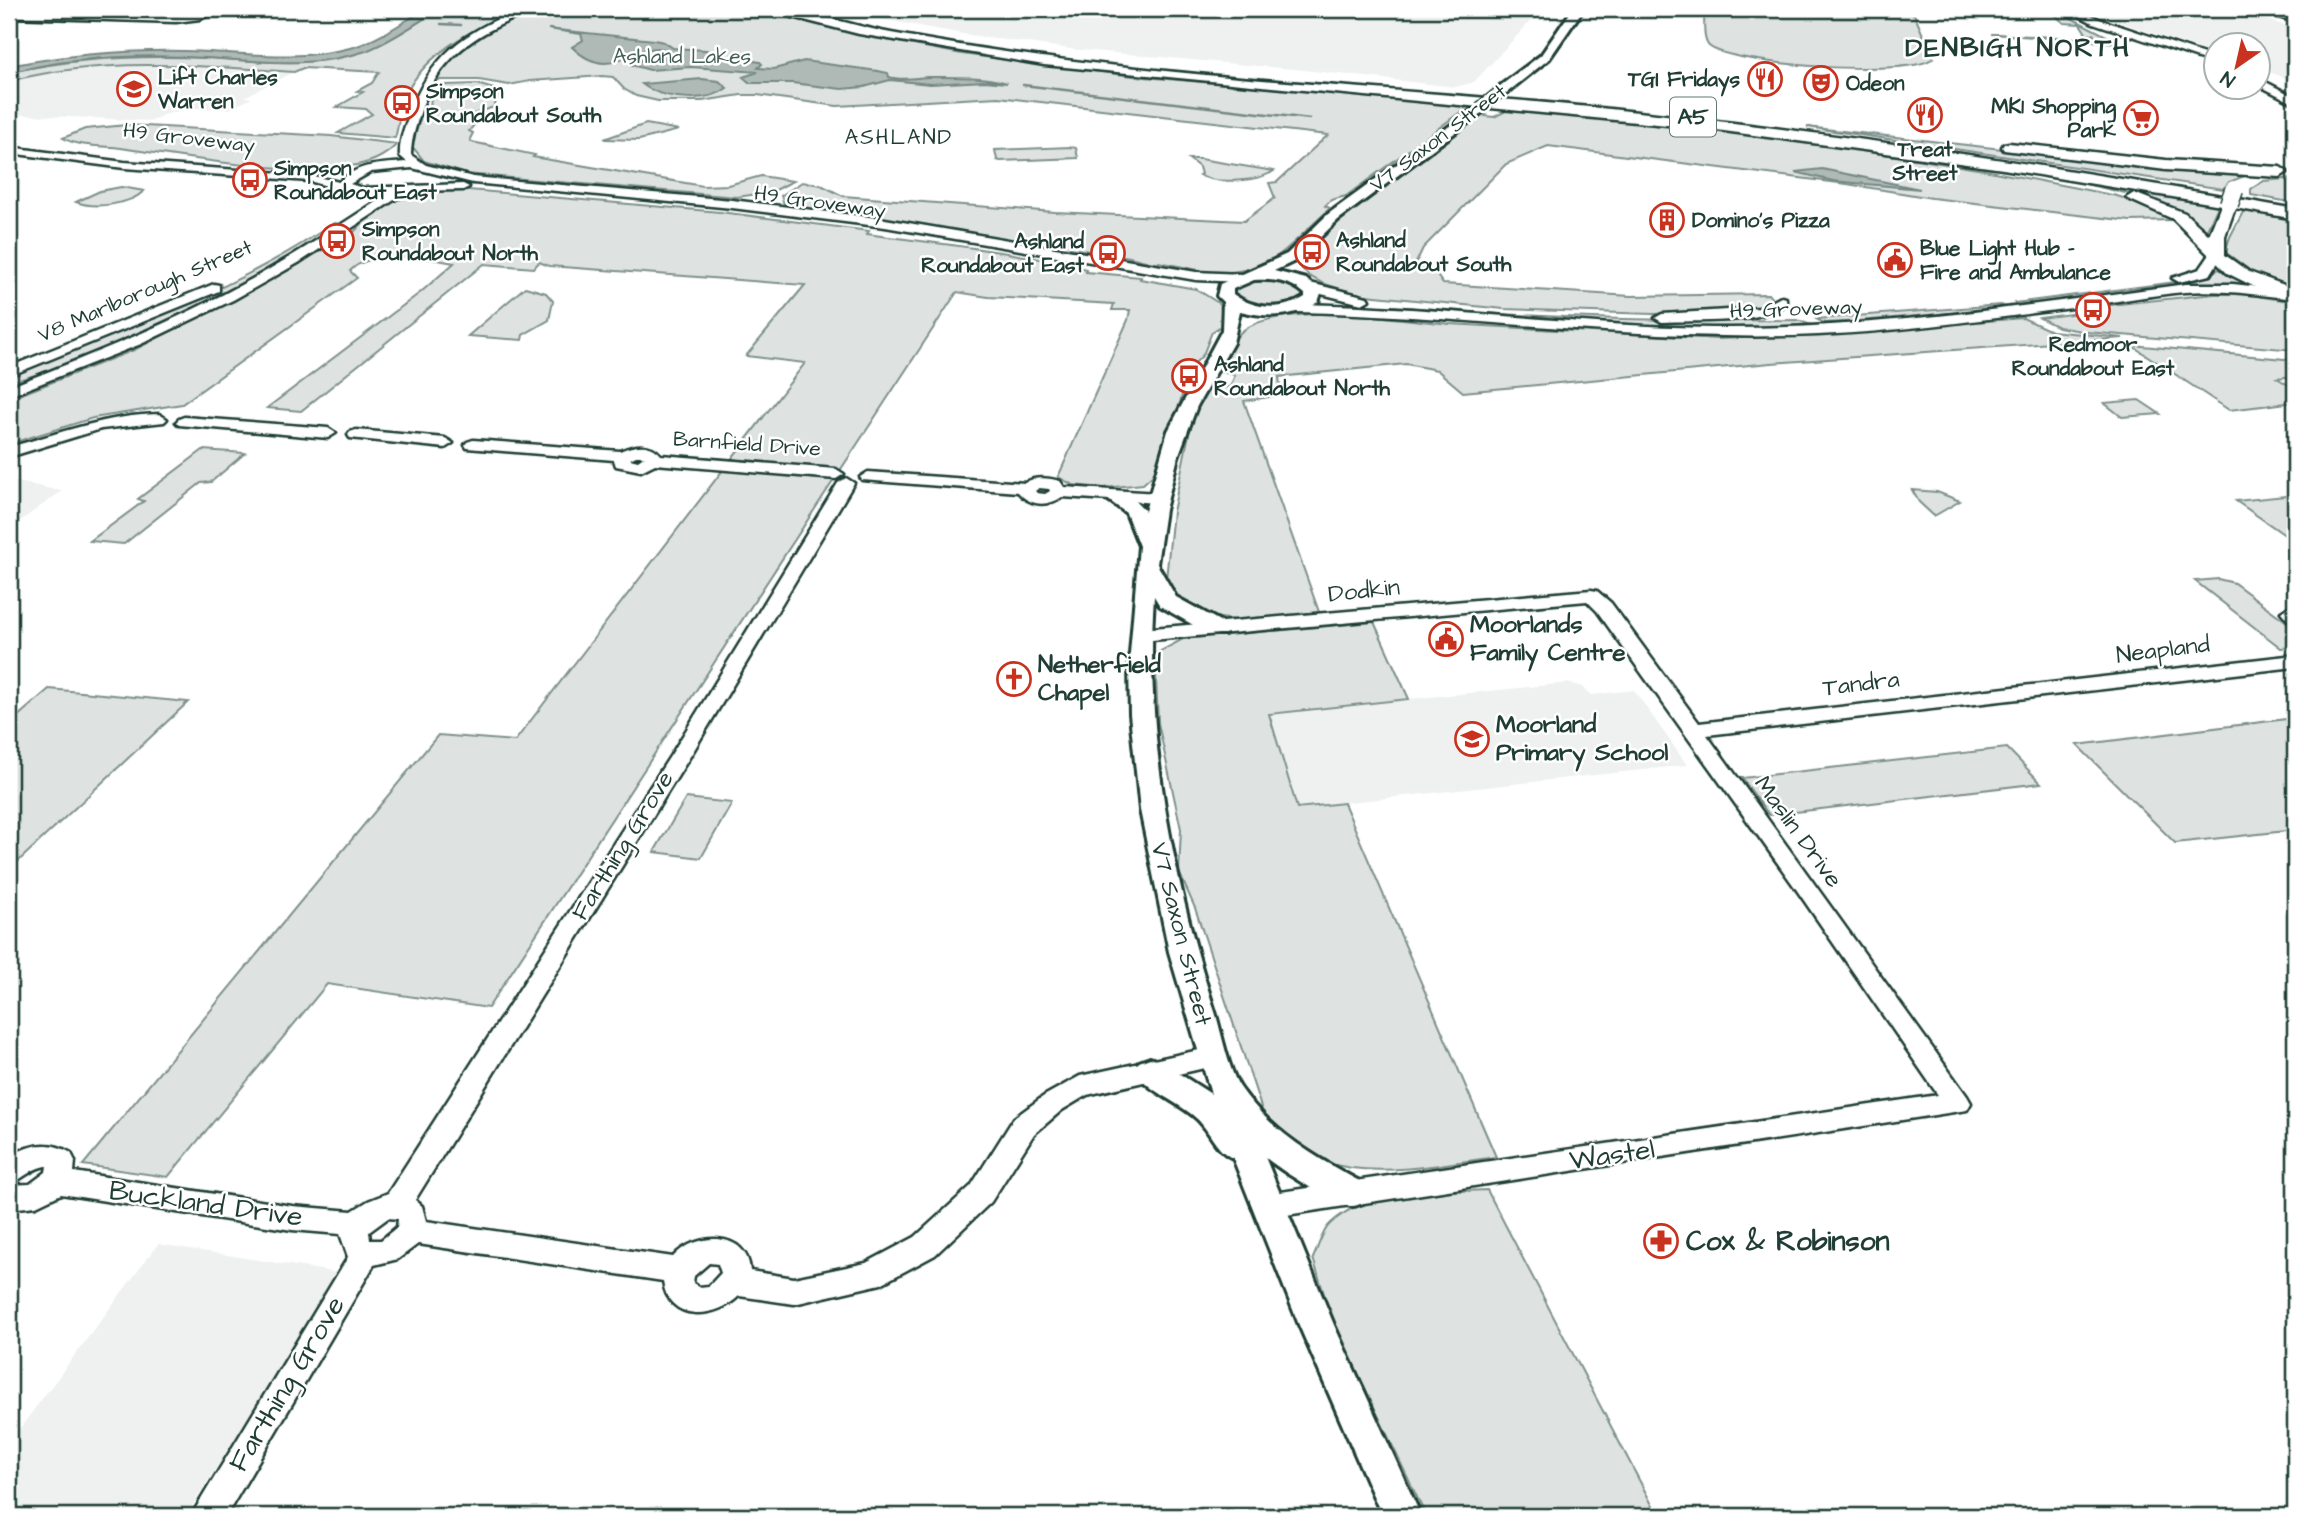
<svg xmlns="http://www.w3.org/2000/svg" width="2304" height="1525" font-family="'Architects Daughter',sans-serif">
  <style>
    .built { fill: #eef1f0 }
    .green { fill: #dee3e2; stroke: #7e908b; stroke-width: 2 }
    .water { fill: #afbab7; stroke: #758883; stroke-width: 2 }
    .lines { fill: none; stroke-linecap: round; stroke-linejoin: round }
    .stream { stroke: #758883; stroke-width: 2.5 }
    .tertiary-casing { stroke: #1f3d34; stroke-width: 5 }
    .secondary-casing { stroke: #1f3d34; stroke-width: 6 }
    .trunk-casing { stroke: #1f3d34; stroke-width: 5 }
    .tertiary { fill: #fff; fill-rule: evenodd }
    .secondary { fill: #fff; fill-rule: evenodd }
    .trunk { fill: #fff; fill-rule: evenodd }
    .secondary-bridge-casing { stroke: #1f3d34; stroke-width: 14; stroke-linecap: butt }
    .trunk-bridge-casing { stroke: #1f3d34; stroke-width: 21; stroke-linecap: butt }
    .secondary-bridge { stroke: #fff; stroke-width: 11 }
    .trunk-bridge { stroke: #fff; stroke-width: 18 }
    .labels { text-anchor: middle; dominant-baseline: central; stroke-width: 5; stroke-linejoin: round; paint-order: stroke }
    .far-park-label { font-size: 21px; fill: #455e57; stroke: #fff }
    .far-poi-label { font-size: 21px; font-weight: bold; fill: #1f3d34; stroke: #fff; text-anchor: start }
    .far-neighbourhood-label { font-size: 21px; letter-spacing: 2px; fill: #1f3d34; stroke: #fff }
    .far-street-label { font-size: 21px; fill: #1f3d34; stroke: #fff }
    .shield { fill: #fff; stroke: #627771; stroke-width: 2 }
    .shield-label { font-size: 23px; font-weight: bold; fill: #1f3d34 }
    .street-label { font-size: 24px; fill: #1f3d34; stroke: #fff }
    .poi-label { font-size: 24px; font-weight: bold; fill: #1f3d34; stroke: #fff; text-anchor: start }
    .far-district-label { font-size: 26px; font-weight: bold; letter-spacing: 2px; fill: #1f3d34; stroke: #fff }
    .near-street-label { font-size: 28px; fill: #1f3d34; stroke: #fff }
    .near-poi-label { font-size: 28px; font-weight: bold; fill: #1f3d34; stroke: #fff; text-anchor: start }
  </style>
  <rect width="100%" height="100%" fill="#fff"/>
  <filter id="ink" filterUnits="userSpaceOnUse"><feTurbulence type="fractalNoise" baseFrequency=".0143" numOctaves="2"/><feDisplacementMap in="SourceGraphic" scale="14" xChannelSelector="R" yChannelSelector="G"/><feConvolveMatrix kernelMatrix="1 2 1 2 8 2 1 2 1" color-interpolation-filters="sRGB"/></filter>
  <g filter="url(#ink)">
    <!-- built -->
    <g class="built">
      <path d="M825 9H1542L1474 82 1456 87 1303 70 1071 49 963 34Z"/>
      <path d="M2082 9H2225L2295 28V82L2259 68 2258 46H2216V55Z"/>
      <path d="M148 64 295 71 244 97 252 98 229 109 190 108 163 115 151 121 9 114V81L40 73Z"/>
      <path d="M9 480 61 491H62L9 529Z"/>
      <path d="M1568 683 1583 687 1591 695 1634 690 1687 765 1297 808 1268 713Z"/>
      <path d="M158 1244 339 1273 186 1516H9V1443Z"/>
    </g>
    <!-- green -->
    <g class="green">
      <path d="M440 9H514C473 30 420 55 403 101 399 112 399 126 395 138L338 133 372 114 366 109 337 107 363 92 357 91 372 83 379 72 303 68 294 72C199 65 102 57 9 81V73L15 71C77 58 143 55 207 58 260 61 314 69 366 50 392 41 416 23 440 9Z"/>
      <path d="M533 9H759L871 37 962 54 1133 76 1470 105 1346 196 1331 200 1325 206 1330 208 1324 214C1277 257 1271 274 1202 273L1204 271 1159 262 1157 264 1130 257 785 206 781 196 802 182 821 185 843 196 1055 212 1244 221 1275 198 1269 183 1277 182 1328 135 998 97 837 106 757 95H741L702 101H658L636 96 624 89 613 77 602 76 530 81 509 85 479 80H438C452 43 499 24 533 9Z"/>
      <path d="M1704 9H1901L1914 14 1933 58C1913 78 1730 65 1709 46 1702 39 1705 19 1704 9Z"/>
      <path d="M2048 9H2054L2120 43 1991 34 2097 39 2093 34 2086 33 2080 24 2064 23Z"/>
      <path d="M477 84 500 91 494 107 474 114 475 124 469 131 473 133 470 139 472 142 535 155 533 157 703 186 728 185 761 176 793 181 772 192 737 197 466 174 424 161 411 145 420 115 430 109 431 95 436 88 446 85Z"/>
      <path d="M1510 109 1803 141 1984 170 2117 196 2145 205 2174 220 2130 221 1932 198 1847 184 1548 146 1506 164 1423 248 1414 267 1436 274 1443 284 1631 296 1768 294 1772 299 1762 308 1742 311 1653 314 1504 309 1356 294 1322 283 1309 276 1302 269 1299 261 1328 229 1480 111 1487 113 1485 116 1494 117Z"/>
      <path d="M646 124 679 130 639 140 604 139Z"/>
      <path d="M127 125 331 136 397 144C384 158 368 164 350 166 282 175 189 158 121 148 104 146 78 147 63 138L85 129Z"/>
      <path d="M1807 127 2206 172 2247 175 2229 182 2223 189Z"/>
      <path d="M1071 147 1076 148 1078 158 1000 161 997 160 995 150Z"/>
      <path d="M1920 154 2219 204 2207 230 2174 208 2134 195 2072 181 1917 155Z"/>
      <path d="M1189 159H1200L1274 171C1259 181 1217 185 1199 175L1201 174 1199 167Z"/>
      <path d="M2295 178V203L2251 195V189L2264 181Z"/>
      <path d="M121 187 144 191C129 205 95 209 76 202L100 191Z"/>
      <path d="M457 189 720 212 869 231 867 234C940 244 1014 251 1086 269V272L1141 277 1140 279 1196 289 1220 304 1224 324 1212 332 1203 355 1190 368 1179 406 1153 475 1143 484 1104 488 1073 485 1058 477 1128 320 1130 310H1112L1114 304 988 297 957 292 488 1008 327 984 168 1177 83 1165 438 735 515 741 805 363 746 356 805 285 549 266 539 262 534 268 484 264 301 411 267 408 421 292 454 263C428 258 370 249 350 271L357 278 182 404 93 418 9 444V399L134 350 208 312 352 234 374 211 387 203 429 191Z"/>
      <path d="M2245 208 2295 217V289L2255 274 2225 252 2230 237Z"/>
      <path d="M334 223 342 224C272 273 194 310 115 344 80 358 46 374 9 382V375C121 332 234 291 334 223Z"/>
      <path d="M2219 269 2259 288 2234 286 2021 307 2015 303 2199 279Z"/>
      <path d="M1271 279 1291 283 1302 291V296C1289 312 1245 312 1234 292L1242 284Z"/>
      <path d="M525 287 546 293 553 301 549 320 523 335 522 340 468 336Z"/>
      <path d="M2214 294H2244L2295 302V350L2087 332 2058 327 2040 318 2086 312 2110 305Z"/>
      <path d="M2001 305 2007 308 1848 322 1824 323 1816 319Z"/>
      <path d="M1392 306C1527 318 1662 322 1797 320L1817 327H1658L1391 308Z"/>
      <path d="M1345 313 1450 324 1718 339 1843 333 2023 318 2051 331 2123 338 1771 363 1463 392 1437 370 1406 364 1279 377 1281 395 1244 401 1319 612C1283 617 1237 627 1202 613 1192 609 1183 602 1173 597L1166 579 1173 512 1192 419 1201 397 1215 386 1230 387 1235 375 1221 372C1225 359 1231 342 1241 332 1263 313 1317 314 1345 313Z"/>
      <path d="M2131 345 2295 360V376L2277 378 2295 389V402L2229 410Z"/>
      <path d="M2139 400 2160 414 2122 417 2104 403Z"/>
      <path d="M203 450 245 453 211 482 201 483 124 544 90 541 144 501 138 499Z"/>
      <path d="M1912 490 1937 492 1960 501 1934 516 1919 502Z"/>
      <path d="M2295 495V542L2236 501Z"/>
      <path d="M2218 579 2234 583 2295 628V647L2281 648 2195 581Z"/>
      <path d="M1374 622 1409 699 1269 714 1297 808 1344 803 1496 1157C1416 1167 1310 1196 1262 1110L1195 908 1179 872 1181 829 1158 723 1155 654 1183 639Z"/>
      <path d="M49 689 188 702 9 870V724Z"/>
      <path d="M2295 718V830L2175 843 2077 745Z"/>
      <path d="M2007 748 2041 783 1769 815 1742 778Z"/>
      <path d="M686 798 732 803 701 858 654 852Z"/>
      <path d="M1487 1190 1658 1516H1426L1331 1317 1313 1258C1318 1248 1322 1231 1330 1224 1370 1186 1436 1193 1487 1190Z"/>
    </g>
    <!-- water -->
    <g class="water">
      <path d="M425 9H440C416 23 392 41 366 51 313 69 260 61 206 58 141 54 72 57 9 73V66C66 55 126 50 184 51 242 52 297 63 354 47 380 39 403 22 425 9Z"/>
      <path d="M548 29 654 40 664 42 673 48 706 50 727 57 760 62 762 64 758 68 774 69 804 61 878 71 888 73 889 77C901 81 915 78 928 77 954 77 983 76 1007 83L985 81 930 84 890 80 864 87 842 89 792 83H750L743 77 758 72 691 67 650 70 631 65 664 49C634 42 611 85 572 47L583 40 581 34Z"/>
      <path d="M702 79 719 81 727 88C707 104 661 99 642 84Z"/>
      <path d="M1822 169 1920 189 1833 181 1795 172Z"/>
    </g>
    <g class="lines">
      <!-- stream -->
      <g class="stream">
        <path d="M9 11 115 14"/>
        <path d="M441 24 461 25"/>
        <path d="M1023 85 1310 119"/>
      </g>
      <!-- tertiary casing -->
      <g class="tertiary-casing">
        <g id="tertiary">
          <path d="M212 9H224L200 19 176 22 9 17V11L176 16 196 14Z"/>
          <path d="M521 9H532C523 16 509 20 498 26 461 44 436 68 422 107 417 123 411 138 411 155L426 165 473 177 732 200 885 219 1196 272 1242 274 1249 278 1242 282 1196 280 885 227 732 208 473 183 412 168 371 172 350 184 363 188 463 184 469 187 463 190 408 191 300 262 233 300 141 344 9 396V387C92 355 174 322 252 279 299 253 343 223 388 194L363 196 309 181 124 168 9 153V147L124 162 309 175 339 182C358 163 382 164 407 162L400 156C399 141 404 128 410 113 431 55 464 32 521 9Z"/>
          <path d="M2066 9H2077L2099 19 2216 58V64L2093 23Z"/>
          <path d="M2252 9H2265L2295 16V22Z"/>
          <path d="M2258 78 2295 97V104L2258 85Z"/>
          <path d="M2216 252 2222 256 2210 275 2179 282 2172 278 2200 269 2211 253Z"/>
          <path d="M1310 283 1367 297 1369 300 1362 304 1305 290 1303 287Z"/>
          <path d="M214 284 219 285V291L9 376V367Z"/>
          <path d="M2186 284H2233L2295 291V299C2259 295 2222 289 2185 292 2150 295 2115 302 2080 307 1993 318 1906 331 1818 335 1643 343 1470 315 1296 312L1289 308 1296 304C1435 306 1574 326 1713 328 1872 330 2029 305 2186 284Z"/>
          <path d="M1781 297 1786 298V304C1761 325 1695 320 1662 322L1655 318 1662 314 1760 308Z"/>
          <path d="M159 414 167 419 164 422 101 429 9 457V447C59 434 106 415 159 414Z"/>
          <path d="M184 417 328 428 336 433 328 438 179 425 176 422 179 419Z"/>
          <path d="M356 430 445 438 453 443 445 448 350 438 348 435 350 432Z"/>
          <path d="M473 440 620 451C635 445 650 442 661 455L836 469 844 474 836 479 655 464 641 471 616 466 614 460 467 448 465 445 467 442ZM636 456H645L638 461 630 459Z"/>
          <path d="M868 472 1025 483C1034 476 1049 478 1060 481L1064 487 1158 493 1166 498 1158 503 1062 497C1047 507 1030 506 1018 492L862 480 860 477ZM1039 488 1049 489 1050 491 1045 494 1037 493 1035 491Z"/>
          <path d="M846 478 854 483 694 750 415 1200 422 1206 426 1221 673 1257C695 1232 748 1230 750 1271L794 1278 866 1263 915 1237 971 1186 1014 1118 1044 1096 1080 1076 1213 1047 1222 1050 1226 1057 1222 1064 1087 1095 1062 1110 1034 1134 991 1202 935 1255 881 1284 794 1304 739 1296C716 1319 668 1323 663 1281L418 1244 398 1259 374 1265 226 1516H191L348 1257 340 1234 292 1230 61 1194 36 1206 9 1209V1185L30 1184 46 1172 47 1166C32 1167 23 1180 9 1184V1157C29 1144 50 1140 71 1153L75 1161 74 1172 292 1206 352 1211 368 1201 388 1193 674 750 838 483ZM388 1218 398 1219 397 1227 381 1240H370L369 1232ZM709 1263 718 1264 721 1273 709 1286 699 1287 693 1283 694 1276Z"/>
          <path d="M1591 590 1597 591 1611 603 1699 723 2295 655V667L1707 735 1967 1096 1971 1103 1967 1110 1267 1218 1257 1214 1253 1206 1257 1198 1267 1194 1938 1095 1794 886 1597 611 1587 601 1141 641 1132 635 1141 629Z"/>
          <path d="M2290 606 2295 608V622L2288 620 2281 612Z"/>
        </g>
      </g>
      <!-- secondary casing -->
      <g class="secondary-casing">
        <g id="secondary">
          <path d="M1586 9 1580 14 1549 59 1504 95H1496V89L1541 55 1572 10Z"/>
          <path d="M1480 104 1484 105V111L1338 220 1297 260 1274 271 1306 279 1321 293 1318 302C1293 318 1267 318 1240 311L1233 343 1197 406 1178 457 1165 510 1157 564 1176 597 1225 624 1228 629 1225 634H1209L1160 606 1154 596C1144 738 1173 879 1216 1015 1222 1035 1229 1073 1242 1090 1273 1133 1316 1158 1363 1183L1367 1193 1363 1203C1359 1204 1356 1206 1352 1206 1338 1207 1277 1168 1265 1157L1334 1325 1421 1516H1382L1299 1325 1233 1158C1216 1152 1210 1130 1196 1118 1179 1102 1146 1091 1135 1070L1139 1062 1150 1058 1161 1062 1211 1094 1169 952 1140 810 1130 714 1129 666 1139 546 1126 513 1103 496 1106 492C1120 488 1137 500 1145 511L1168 431 1222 330 1223 302 1217 296 1220 284 1287 254 1328 214ZM1254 280C1273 279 1291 281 1305 294V297C1283 311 1254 310 1233 294V289Z"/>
        </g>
      </g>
      <!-- trunk casing -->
      <g class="trunk-casing">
        <g id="trunk">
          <path d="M761 9C804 8 849 25 891 33 972 48 1054 60 1137 68 1294 85 1452 93 1610 109 1840 133 2068 168 2295 209V219L2235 208 2225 236V255L2249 272 2295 289V299L2257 288 2227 273 2173 219 2126 198 2134 193 2185 213 2209 235 2221 205 2003 169 1709 129 1044 65 859 34Z"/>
          <path d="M2009 143 2166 160 2280 167 2288 172 2280 177 2166 170 2004 150 2002 147 2004 144Z"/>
        </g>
      </g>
      <!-- tertiary -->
      <use href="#tertiary" class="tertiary"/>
      <!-- secondary -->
      <use href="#secondary" class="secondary"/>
      <!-- trunk -->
      <use href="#trunk" class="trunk"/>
      <!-- secondary-bridge casing -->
      <g class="secondary-bridge-casing">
        <path id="secondary-bridge" d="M1480 108 1500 92"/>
      </g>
      <!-- trunk-bridge casing -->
      <g class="trunk-bridge-casing">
        <path id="trunk-bridge" d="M2229 204 2234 190"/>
      </g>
      <!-- secondary-bridge -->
      <use href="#secondary-bridge" class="secondary-bridge"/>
      <!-- trunk-bridge -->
      <use href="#trunk-bridge" class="trunk-bridge"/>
    </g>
  </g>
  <!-- icons -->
  <defs>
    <g id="restaurant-ring" transform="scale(1.75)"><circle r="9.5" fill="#fff" stroke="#c8321e" stroke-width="1.5"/><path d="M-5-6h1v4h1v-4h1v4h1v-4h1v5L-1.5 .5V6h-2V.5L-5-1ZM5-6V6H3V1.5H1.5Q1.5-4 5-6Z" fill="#c8321e"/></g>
    <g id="theatre-ring" transform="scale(1.75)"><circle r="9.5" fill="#fff" stroke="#c8321e" stroke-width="1.5"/><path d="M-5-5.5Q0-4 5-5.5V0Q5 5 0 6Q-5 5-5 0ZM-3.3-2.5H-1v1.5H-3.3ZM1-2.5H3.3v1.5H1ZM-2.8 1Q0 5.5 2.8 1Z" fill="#c8321e"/></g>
    <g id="school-ring" transform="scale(1.75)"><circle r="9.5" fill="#fff" stroke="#c8321e" stroke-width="1.5"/><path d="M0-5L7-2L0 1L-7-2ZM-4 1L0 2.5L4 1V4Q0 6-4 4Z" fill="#c8321e"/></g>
    <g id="bus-ring" transform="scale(1.75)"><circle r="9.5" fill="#fff" stroke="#c8321e" stroke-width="1.5"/><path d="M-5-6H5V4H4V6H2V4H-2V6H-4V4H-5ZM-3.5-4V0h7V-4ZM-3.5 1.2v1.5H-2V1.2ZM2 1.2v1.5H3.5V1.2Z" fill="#c8321e"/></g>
    <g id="supermarket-ring" transform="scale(1.75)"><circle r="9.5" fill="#fff" stroke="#c8321e" stroke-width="1.5"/><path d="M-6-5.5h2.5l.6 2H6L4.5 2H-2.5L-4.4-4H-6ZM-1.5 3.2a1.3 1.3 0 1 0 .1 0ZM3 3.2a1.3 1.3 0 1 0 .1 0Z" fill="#c8321e"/></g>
    <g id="building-ring" transform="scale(1.75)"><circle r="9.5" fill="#fff" stroke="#c8321e" stroke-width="1.5"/><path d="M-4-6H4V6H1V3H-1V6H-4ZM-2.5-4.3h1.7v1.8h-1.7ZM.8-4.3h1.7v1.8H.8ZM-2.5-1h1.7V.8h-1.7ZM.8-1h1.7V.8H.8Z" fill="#c8321e"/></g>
    <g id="civic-ring" transform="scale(1.75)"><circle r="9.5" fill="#fff" stroke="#c8321e" stroke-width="1.5"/><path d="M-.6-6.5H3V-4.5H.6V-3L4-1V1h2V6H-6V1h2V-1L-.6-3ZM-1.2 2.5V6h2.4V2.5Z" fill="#c8321e"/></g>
    <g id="church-ring" transform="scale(1.75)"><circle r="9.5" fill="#fff" stroke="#c8321e" stroke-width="1.5"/><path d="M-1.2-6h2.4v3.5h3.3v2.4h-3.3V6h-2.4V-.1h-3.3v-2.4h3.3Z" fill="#c8321e"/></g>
    <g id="pharmacy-ring" transform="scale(1.75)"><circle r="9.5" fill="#fff" stroke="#c8321e" stroke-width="1.5"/><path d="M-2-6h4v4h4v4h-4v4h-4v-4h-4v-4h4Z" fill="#c8321e"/></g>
  </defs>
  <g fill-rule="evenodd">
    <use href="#restaurant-ring" x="1765" y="79"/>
    <use href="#theatre-ring" x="1821" y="83"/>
    <use href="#school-ring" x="134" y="89"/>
    <use href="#bus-ring" x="402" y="103"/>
    <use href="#restaurant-ring" x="1925" y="115"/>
    <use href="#supermarket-ring" x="2141" y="118"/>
    <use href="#bus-ring" x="250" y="180"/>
    <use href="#building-ring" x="1667" y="220"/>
    <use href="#bus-ring" x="337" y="241"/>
    <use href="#bus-ring" x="1312" y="252"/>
    <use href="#bus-ring" x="1108" y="253"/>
    <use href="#civic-ring" x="1895" y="260"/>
    <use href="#bus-ring" x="2093" y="310"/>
    <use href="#bus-ring" x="1189" y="376"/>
    <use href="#civic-ring" x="1446" y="639"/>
    <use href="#church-ring" x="1014" y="679"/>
    <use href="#school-ring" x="1472" y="739"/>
    <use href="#pharmacy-ring" x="1661" y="1241"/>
  </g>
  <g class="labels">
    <!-- far-park labels -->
    <g class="far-park-label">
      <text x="682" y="56">Ashland Lakes</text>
    </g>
    <!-- far-poi labels -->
    <g class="far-poi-label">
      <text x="158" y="77">Lift Charles<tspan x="158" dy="24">Warren</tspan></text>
      <text x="1740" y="79" text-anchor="end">TGI Fridays</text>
      <text x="1846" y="83">Odeon</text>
      <text x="426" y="91">Simpson<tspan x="426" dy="24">Roundabout South</tspan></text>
      <text x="2116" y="106" text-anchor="end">MK1 Shopping<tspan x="2116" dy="24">Park</tspan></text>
      <text x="1925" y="149" text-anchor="middle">Treat<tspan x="1925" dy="24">Street</tspan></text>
      <text x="274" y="168">Simpson<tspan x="274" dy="24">Roundabout East</tspan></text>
      <text x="1692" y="220">Domino's Pizza</text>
      <text x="362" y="229">Simpson<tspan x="362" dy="24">Roundabout North</tspan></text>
      <text x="1336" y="240">Ashland<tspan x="1336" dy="24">Roundabout South</tspan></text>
      <text x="1084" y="241" text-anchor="end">Ashland<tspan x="1084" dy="24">Roundabout East</tspan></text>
      <text x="1920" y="248">Blue Light Hub -<tspan x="1920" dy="24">Fire and Ambulance</tspan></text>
      <text x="2093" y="344" text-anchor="middle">Redmoor<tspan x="2093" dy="24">Roundabout East</tspan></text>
      <text x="1214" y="364">Ashland<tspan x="1214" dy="24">Roundabout North</tspan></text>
    </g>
    <!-- far-neighbourhood labels -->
    <g class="far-neighbourhood-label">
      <text x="899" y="137">ASHLAND</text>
    </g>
    <!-- far-street labels -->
    <g class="far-street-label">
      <text transform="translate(189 138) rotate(7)">H9 Groveway</text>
      <text transform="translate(1438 138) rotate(-37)">V7 Saxon Street</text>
      <text transform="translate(820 202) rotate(8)">H9 Groveway</text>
      <text transform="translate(145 291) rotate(-23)">V8 Marlborough Street</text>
      <text transform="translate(1796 309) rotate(-2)">H9 Groveway</text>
      <text transform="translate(747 444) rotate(4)">Barnfield Drive</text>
    </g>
    <!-- shield labels -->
    <rect class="shield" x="1670" y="97.5" width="46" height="39" rx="5"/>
    <g class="shield-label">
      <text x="1693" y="117">A5</text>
    </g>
    <!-- street labels -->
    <g class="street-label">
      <text transform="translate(1364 591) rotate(-6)">Dodkin</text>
      <text transform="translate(2163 650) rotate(-7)">Neapland</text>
      <text transform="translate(1861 684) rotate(-7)">Tandra</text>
      <text transform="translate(1798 832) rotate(54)">Maslin Drive</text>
      <text transform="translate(623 846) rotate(-58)">Farthing Grove</text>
      <text transform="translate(1181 934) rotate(76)">V7 Saxon Street</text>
    </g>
    <!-- poi labels -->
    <g class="poi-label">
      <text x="1470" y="625">Moorlands<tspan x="1470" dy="28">Family Centre</tspan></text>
      <text x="1038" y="665">Netherfield<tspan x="1038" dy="28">Chapel</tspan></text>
      <text x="1496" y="725">Moorland<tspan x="1496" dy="28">Primary School</tspan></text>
    </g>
    <!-- far-district labels -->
    <g class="far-district-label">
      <text x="2018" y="48">DENBIGH NORTH</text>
    </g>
    <!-- near-street labels -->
    <g class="near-street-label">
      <text transform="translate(1612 1155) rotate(-8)">Wastel</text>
      <text transform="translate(206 1204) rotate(8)">Buckland Drive</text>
      <text transform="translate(287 1384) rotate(-59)">Farthing Grove</text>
    </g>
    <!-- near-poi labels -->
    <g class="near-poi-label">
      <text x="1686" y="1241">Cox &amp; Robinson</text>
    </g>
  </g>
  <!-- margin -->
  <rect width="2304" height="1525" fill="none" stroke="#fff" stroke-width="35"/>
  <rect x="18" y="18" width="2269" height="1490" fill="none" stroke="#1f3d34" stroke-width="2.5" filter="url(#ink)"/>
  <!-- north arrow -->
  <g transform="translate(2237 66) rotate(214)"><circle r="33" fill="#ffffff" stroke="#a5b1ae" stroke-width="2"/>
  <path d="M0-5L12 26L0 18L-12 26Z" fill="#c8321e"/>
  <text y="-10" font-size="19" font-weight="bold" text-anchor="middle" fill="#1f3d34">N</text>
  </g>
</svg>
